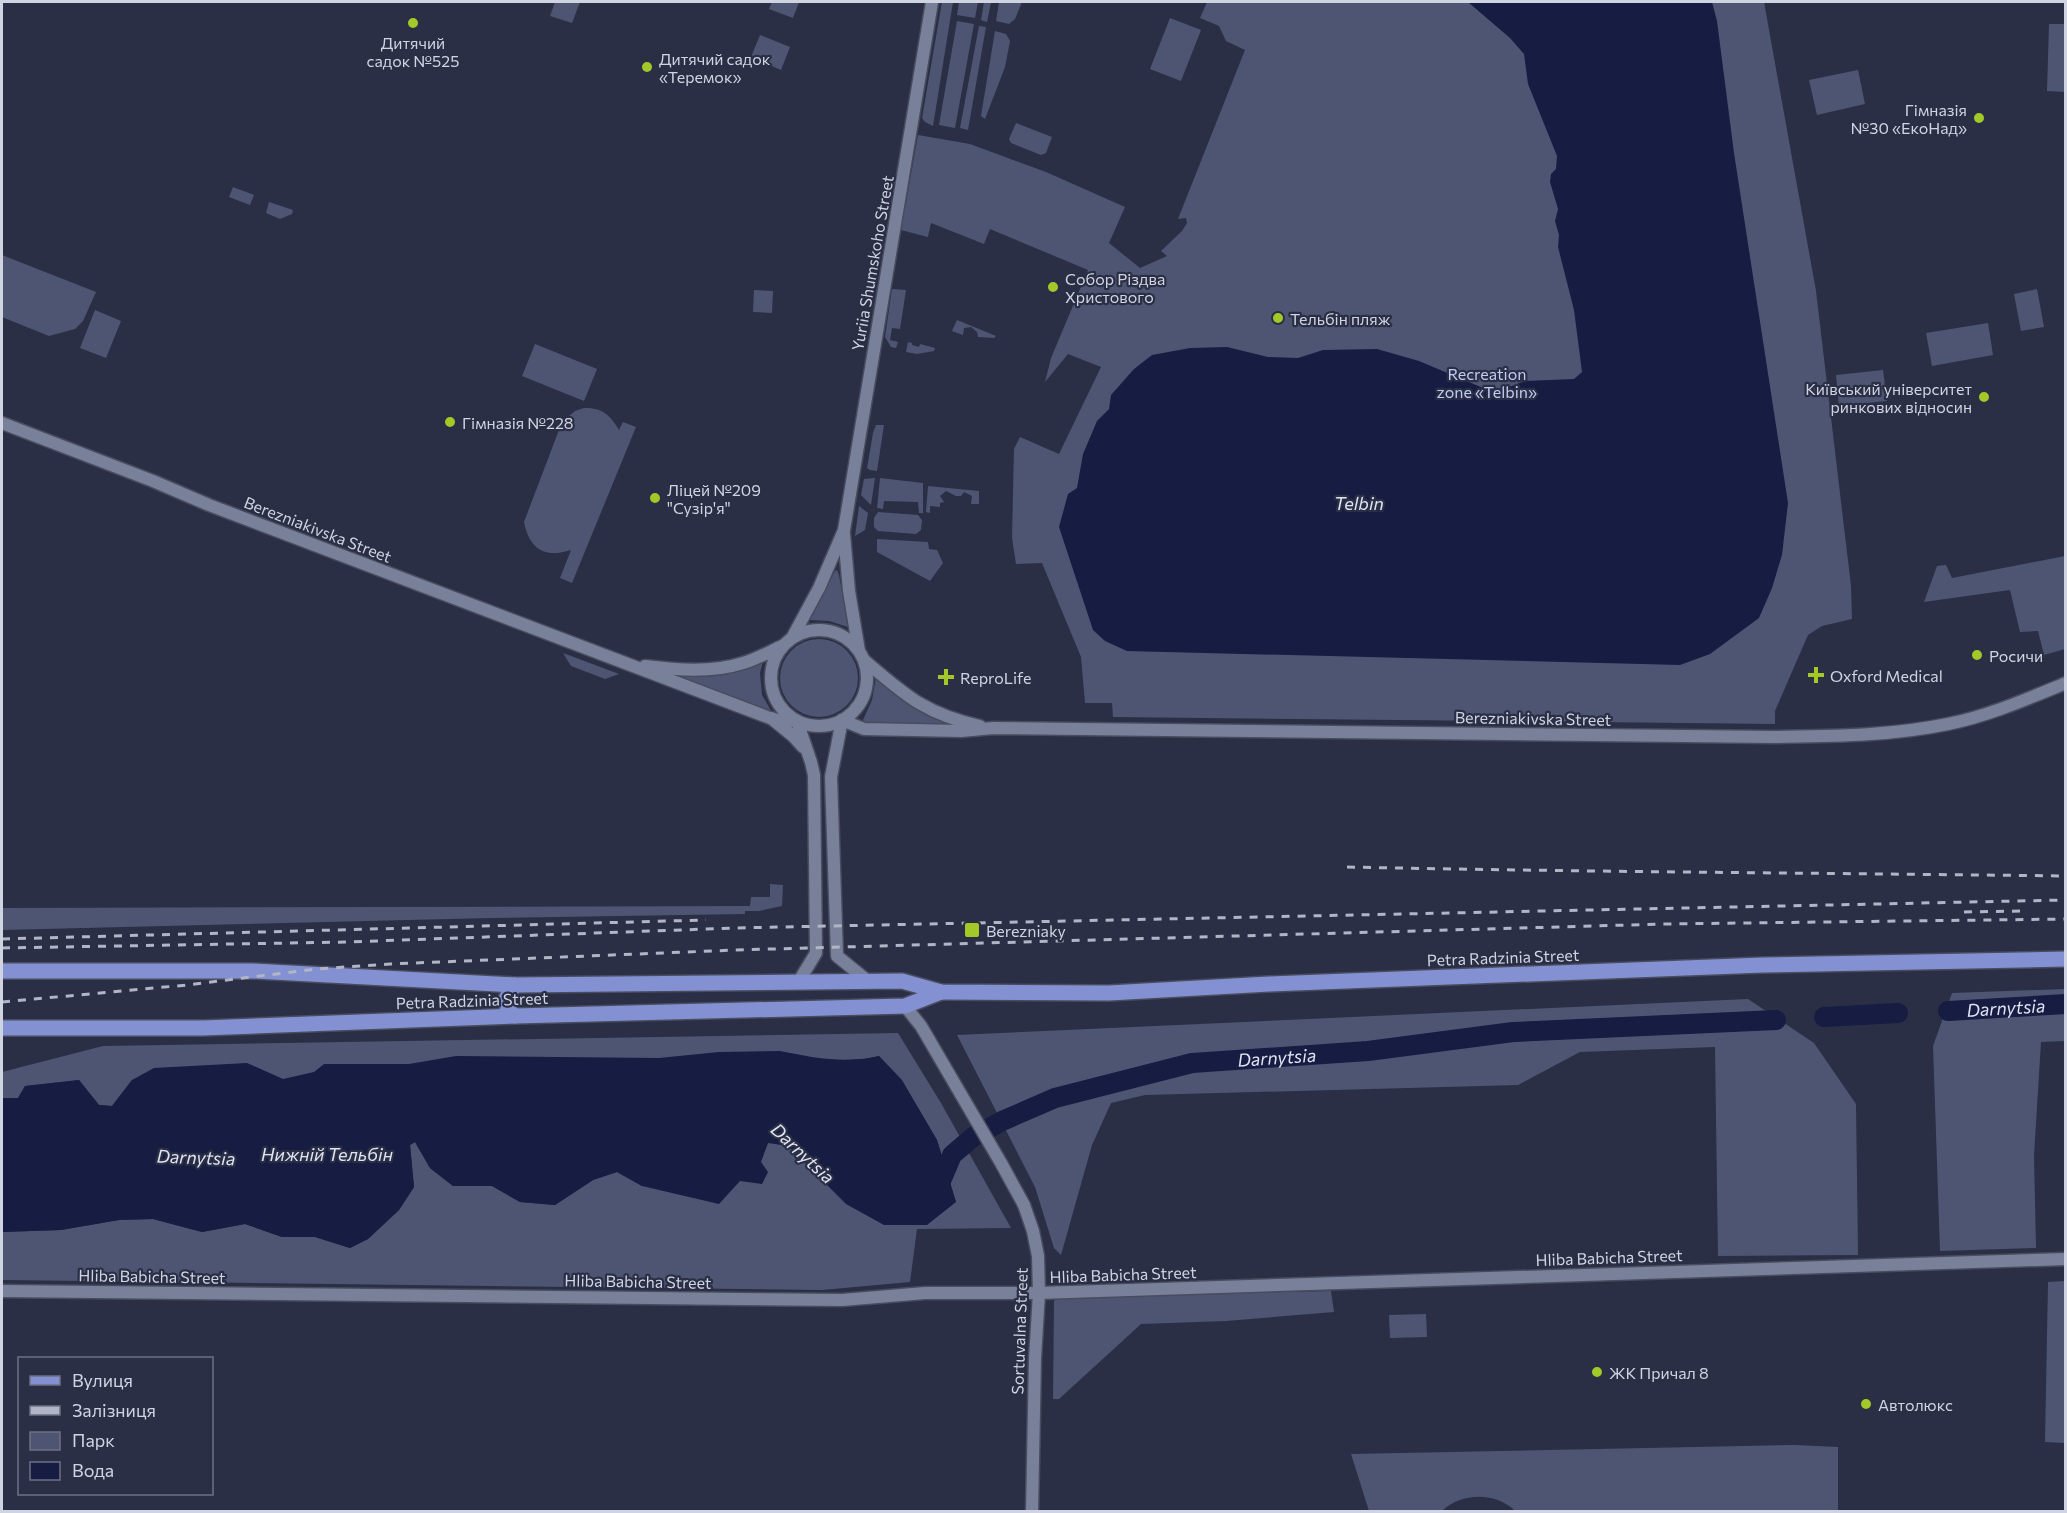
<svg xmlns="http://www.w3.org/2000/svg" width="2067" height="1513" font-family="Commissioner,sans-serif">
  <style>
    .green { fill: #4e5573; fill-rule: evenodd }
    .water { fill: #161c42 }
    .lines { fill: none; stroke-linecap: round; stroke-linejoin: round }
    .river { stroke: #161c42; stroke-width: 20 }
    .minor-casing { stroke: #484c5e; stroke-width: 15 }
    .tertiary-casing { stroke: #484c5e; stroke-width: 15 }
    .primary-casing { stroke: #484c5e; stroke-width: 18 }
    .minor { stroke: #798099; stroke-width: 12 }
    .tertiary { stroke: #798099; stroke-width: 12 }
    .primary { stroke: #8391d2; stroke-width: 15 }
    .rail { stroke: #b1b5c5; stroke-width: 3; stroke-dasharray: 8 8; stroke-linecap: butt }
    .poi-dot { fill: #a2c928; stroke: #2a2f45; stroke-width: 2 }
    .labels { text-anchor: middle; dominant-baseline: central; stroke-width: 4.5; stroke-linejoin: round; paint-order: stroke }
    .poi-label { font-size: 16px; fill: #d0d4e2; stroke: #2a2f45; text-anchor: start }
    .street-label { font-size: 16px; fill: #d0d4e2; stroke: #2a2f45 }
    .park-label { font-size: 16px; fill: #c0cbf6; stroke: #2a2f45 }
    .water-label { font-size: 18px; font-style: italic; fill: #dfe3f2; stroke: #2a2f45 }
  </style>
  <rect width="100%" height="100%" fill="#2a2f45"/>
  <!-- green -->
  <g class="green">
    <path d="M555 2H580L572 23 550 16Z"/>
    <path d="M772 2H799L793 18 769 9Z"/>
    <path d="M942 2H953L933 126 925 122 922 118Z"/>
    <path d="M959 2H978L975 18 957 15Z"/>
    <path d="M984 2H991L987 22 981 20Z"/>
    <path d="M999 2H1022L1015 19 1009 24 996 21Z"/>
    <path d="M1207 2H1764L1816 291 1851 586 1852 619 1822 626 1808 635 1775 711V724L1113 717 1112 703H1085L1081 657 1042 563 1016 564 1012 538 1014 449 1020 437 1059 454 1101 367 1068 354 1045 382 1051 358 1088 270 990 229 984 244 931 223 928 237 901 230 918 135 970 144 1046 172 1125 207 1109 243 1140 268 1167 256 1161 251 1182 231 1187 223 1186 218 1178 219 1245 50 1226 41 1219 26 1200 18Z"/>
    <path d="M1170 18 1201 30 1181 81 1150 69Z"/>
    <path d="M957 21 974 24 955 128 939 125Z"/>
    <path d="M2049 24H2065V92L2047 91Z"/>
    <path d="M979 26 986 27 968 130 960 128Z"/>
    <path d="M995 31 1006 34 1010 41 1005 67 985 119 981 116Z"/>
    <path d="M760 35 790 47 781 70 751 57Z"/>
    <path d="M1858 70 1865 104 1817 115 1809 80Z"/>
    <path d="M1016 123 1052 137 1046 153 1041 155 1011 143 1009 139Z"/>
    <path d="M233 187 254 195 250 205 229 197Z"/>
    <path d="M269 202 293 210 292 214 280 219 266 213Z"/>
    <path d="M2 255 96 292 83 321 75 329 49 336 2 317Z"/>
    <path d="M892 289 906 290 900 329 892 328 890 340 898 342 896 348 891 347 885 337Z"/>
    <path d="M2037 289 2044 327 2021 331 2014 294Z"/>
    <path d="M754 290 773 291 772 313 753 312Z"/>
    <path d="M95 310 121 321 106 358 80 348Z"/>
    <path d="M957 320 996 336 994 338 978 337 977 332 971 327 964 328 963 335 952 331Z"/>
    <path d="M1988 323 1993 355 1932 366 1926 333Z"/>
    <path d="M908 342 912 343V345L919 347 920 344 935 348 934 351 917 354 906 352Z"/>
    <path d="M535 344 597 369 584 401 522 376Z"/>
    <path d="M1883 370 1887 401 1839 406 1836 375Z"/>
    <path d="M584 408C603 408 610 415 619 430L623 422 636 427 572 583 560 578 571 550C544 559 529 548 524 522L562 422 575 411Z"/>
    <path d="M876 425H884L877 471 870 470 867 468 873 433Z"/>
    <path d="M875 478 871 505 861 495 864 479Z"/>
    <path d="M880 478 923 483V513H919L918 502 884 501 883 509 877 508Z"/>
    <path d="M928 486 979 491V504H971L972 496 964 492 961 496H956L946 491 940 496 944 502 940 503V507L930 506V513L926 512Z"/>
    <path d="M859 506 868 513 865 530 855 536Z"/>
    <path d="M878 512 918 515 922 520 921 530 916 534 878 531 874 527V518Z"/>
    <path d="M877 539 928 542 929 549 937 550 943 563 930 581 877 552Z"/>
    <path d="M2065 556V649L2044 655 2038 631 2020 632 2010 590 1924 602 1937 566 1946 565 1952 578Z"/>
    <path d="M837 570 839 575 848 627 829 621 810 620 835 571Z"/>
    <circle cx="819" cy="678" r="39"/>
    <path d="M563 653 619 674 605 679 571 666Z"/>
    <path d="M763 661 760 673 762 695 773 714 676 677 677 675C689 674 700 676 712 676 730 676 747 668 763 661Z"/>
    <path d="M876 678 910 705 956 725V728L865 724 863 720 872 700Z"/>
    <path d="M770 884 783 885 782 906 759 911H745V914L490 918 2 930V908L750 906 751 897H770Z"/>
    <path d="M2065 989V1041L2041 1042 2034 1155 2036 1248 1940 1251 1933 1046 1952 993Z"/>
    <path d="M1748 999 1814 1043 1856 1104 1858 1255 1718 1256 1715 1047 1580 1052 1518 1085 1145 1095 1111 1103 1092 1145 1061 1255 1054 1248 1035 1187 957 1035Z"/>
    <path d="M898 1033 941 1103 1011 1228 917 1229 910 1282 822 1290 2 1280V1232L61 1230 119 1220 153 1219 202 1232 245 1224 282 1237H315L350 1248 368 1239 399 1210 414 1187 410 1145 415 1142 430 1168 453 1186H492L520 1202 555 1205 593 1180 617 1172 642 1186 740 1181 393 1107 132 1080 112 1106 99 1105 79 1080 25 1086 18 1098H2V1072L103 1046ZM784 1052 826 1061 865 1059 879 1056 901 1080 937 1140 956 1202Z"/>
    <path d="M2065 1281V1443L2045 1442 2048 1282Z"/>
    <path d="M1331 1291 1334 1312 1226 1321 1141 1324 1059 1399H1053L1054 1301 1059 1297Z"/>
    <path d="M1426 1314 1427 1337 1390 1338 1389 1315Z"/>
    <path d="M1795 1445 1838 1447V1511L1516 1512C1497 1492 1462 1492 1442 1511H1369L1351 1454Z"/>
  </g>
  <!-- water -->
  <g class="water">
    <path d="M1468 2H1712L1717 21 1734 153 1788 503 1782 555 1772 588 1759 618 1710 654 1680 665 1127 651 1105 641 1093 630 1059 527 1068 494 1077 488 1083 454 1097 421 1109 409 1111 395 1134 369 1152 355 1190 348 1227 347 1268 357 1298 358 1323 350 1377 349 1419 361 1483 388 1504 389 1525 381 1574 379 1582 372 1574 310 1558 247 1559 235 1555 221 1558 209 1550 182 1551 174 1556 169 1557 156 1528 84 1524 54 1510 38Z"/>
    <path d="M780 1051C815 1058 844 1064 879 1056L902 1080 937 1140 956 1202 927 1225H884L846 1204 788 1146 768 1143 761 1162 768 1172 762 1184 740 1181 719 1204 642 1186 617 1172 593 1180 555 1205 520 1202 492 1186H453L430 1168 415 1142 410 1145 414 1187 399 1210 368 1239 350 1248 315 1237H282L245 1224 202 1232 153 1219 119 1220 61 1230 2 1232V1098H18L25 1086 79 1080 99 1105 112 1106 132 1080 154 1068 247 1063 283 1079 314 1072 324 1064H409L456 1056 659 1058 719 1052Z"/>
  </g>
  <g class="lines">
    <!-- river -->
    <g class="river">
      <path id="s1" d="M1948 1011 2066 1004"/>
      <path d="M1824 1017 1898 1013"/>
      <path id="s2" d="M933 1192 939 1186 952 1155 973 1137 1002 1121 1055 1098 1192 1063 1368 1051 1513 1032 1776 1020"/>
    </g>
    <!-- minor casing -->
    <g class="minor-casing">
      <path id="minor" d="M2 1291 842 1300 925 1293H1039L2066 1259"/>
    </g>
    <!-- tertiary casing -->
    <g class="tertiary-casing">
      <g id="tertiary">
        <path d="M2 423 153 481 209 505 770 718 779 720 797 721"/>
        <path d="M844 534 849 591 859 651"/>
        <circle cx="819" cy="678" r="48"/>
        <path d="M792 638 819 588 844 530 932 2"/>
        <path d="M864 660C905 695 925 714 980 726"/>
        <path d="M645 666C676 670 712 673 743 663 757 659 769 652 782 646"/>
        <path d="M771 718 793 736 803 747"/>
        <path d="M842 720 864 729 961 731 993 728 1773 737C1832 736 1890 736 1948 724 1988 716 2027 699 2066 683"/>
        <path d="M842 720 831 777 837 956 869 982"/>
        <path d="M797 721 811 762 814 775 816 953 799 981"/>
        <path d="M905 1006 921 1026 1001 1163 1024 1205 1033 1231 1038 1256 1039 1293 1035 1358 1032 1512"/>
      </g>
    </g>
    <!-- primary casing -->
    <g class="primary-casing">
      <g id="primary">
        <path d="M2 971H253L515 985 902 981 941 992 1109 993 1269 984 1763 965 2066 959"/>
        <path d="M515 985C504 999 501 1004 515 1016"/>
        <path d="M2 1028H203L515 1016 905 1006 941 992"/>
      </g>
    </g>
    <!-- minor -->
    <use href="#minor" class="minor"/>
    <!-- tertiary -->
    <use href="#tertiary" class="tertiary"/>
    <!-- primary -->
    <use href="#primary" class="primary"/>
    <!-- rail -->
    <g class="rail">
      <path d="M1347 867C1587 872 1826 873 2066 876"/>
      <path d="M1964 912 2024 911"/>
      <path d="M2 939 706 920"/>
      <path d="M2 948 347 942 735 928 2066 900"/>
      <path d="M2 1002 187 985 316 969 390 964 736 950 1664 924 2066 919"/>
    </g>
  </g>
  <!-- markers -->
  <g class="poi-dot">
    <circle cx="413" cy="23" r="6"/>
    <circle cx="647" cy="67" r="6"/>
    <circle cx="1979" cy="118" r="6"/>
    <circle cx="1053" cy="287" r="6"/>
    <circle cx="1278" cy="318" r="6"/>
    <circle cx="1984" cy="397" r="6"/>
    <circle cx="450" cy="422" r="6"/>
    <circle cx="655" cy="498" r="6"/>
    <circle cx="1977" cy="655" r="6"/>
    <path d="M1813 666h6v6h6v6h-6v6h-6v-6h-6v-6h6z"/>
    <path d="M943 668h6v6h6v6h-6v6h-6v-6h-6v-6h6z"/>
    <rect x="964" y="922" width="16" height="16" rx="3"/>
    <circle cx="1597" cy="1372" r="6"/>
    <circle cx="1866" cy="1404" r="6"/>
  </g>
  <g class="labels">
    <!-- poi labels -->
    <g class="poi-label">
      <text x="413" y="42" text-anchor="middle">Дитячий<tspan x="413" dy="18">садок №525</tspan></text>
      <text x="659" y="58">Дитячий садок<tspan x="659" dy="18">«Теремок»</tspan></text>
      <text x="1967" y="109" text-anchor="end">Гімназія<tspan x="1967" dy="18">№30 «ЕкоНад»</tspan></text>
      <text x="1065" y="278">Собор Різдва<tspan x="1065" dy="18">Христового</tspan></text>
      <text x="1290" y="318">Тельбін пляж</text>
      <text x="1972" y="388" text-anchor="end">Київський університет<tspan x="1972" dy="18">ринкових відносин</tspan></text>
      <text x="462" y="422">Гімназія №228</text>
      <text x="667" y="489">Ліцей №209<tspan x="667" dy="18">"Сузір'я"</tspan></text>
      <text x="1989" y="655">Росичи</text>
      <text x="1830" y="675">Oxford Medical</text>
      <text x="960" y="677">ReproLife</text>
      <text x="986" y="930">Berezniaky</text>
      <text x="1609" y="1372">ЖК Причал 8</text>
      <text x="1878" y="1404">Автолюкс</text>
    </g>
    <!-- street labels -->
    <g class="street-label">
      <text transform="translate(872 263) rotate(-80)">Yuriia Shumskoho Street</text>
      <text transform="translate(318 529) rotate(21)">Berezniakivska Street</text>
      <text transform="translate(1533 718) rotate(1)">Berezniakivska Street</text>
      <text transform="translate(1503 957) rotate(-2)">Petra Radzinia Street</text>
      <text transform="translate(472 1000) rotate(-2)">Petra Radzinia Street</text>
      <text transform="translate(1609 1257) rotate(-2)">Hliba Babicha Street</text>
      <text transform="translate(1123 1274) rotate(-2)">Hliba Babicha Street</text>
      <text transform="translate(152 1276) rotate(1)">Hliba Babicha Street</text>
      <text transform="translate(638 1281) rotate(1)">Hliba Babicha Street</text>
      <text transform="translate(1019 1331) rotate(-88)">Sortuvalna Street</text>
    </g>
    <!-- park labels -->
    <g class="park-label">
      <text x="1487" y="373">Recreation<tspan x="1487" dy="18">zone «Telbin»</tspan></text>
    </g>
    <!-- water labels -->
    <g class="water-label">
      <text x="1359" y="503">Telbin</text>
      <text stroke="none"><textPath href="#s1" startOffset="58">Darnytsia</textPath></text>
      <text stroke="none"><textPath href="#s2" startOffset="387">Darnytsia</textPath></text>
      <text transform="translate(803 1153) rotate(43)">Darnytsia</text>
      <text x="327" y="1154">Нижній Тельбін</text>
      <text transform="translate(196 1157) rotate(2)">Darnytsia</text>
    </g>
  </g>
  <!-- border -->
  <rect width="2067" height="1513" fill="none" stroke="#d0d4e2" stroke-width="6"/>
  <!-- legend -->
  <rect x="18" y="1357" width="195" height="138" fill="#2a2f45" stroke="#6c7184" stroke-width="1.5"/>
  <rect x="30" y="1376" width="30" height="9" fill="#8391d2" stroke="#6c7184" stroke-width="1.5"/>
  <text x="72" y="1387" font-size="18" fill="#d0d4e2">Вулиця</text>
  <rect x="30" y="1406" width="30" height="9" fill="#b1b5c5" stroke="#6c7184" stroke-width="1.5"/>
  <text x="72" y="1417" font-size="18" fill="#d0d4e2">Залізниця</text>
  <rect x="30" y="1432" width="30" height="18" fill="#4e5573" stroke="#6c7184" stroke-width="1.5"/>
  <text x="72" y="1447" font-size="18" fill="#d0d4e2">Парк</text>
  <rect x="30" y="1462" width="30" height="18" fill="#161c42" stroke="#6c7184" stroke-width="1.5"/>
  <text x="72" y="1477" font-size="18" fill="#d0d4e2">Вода</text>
</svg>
